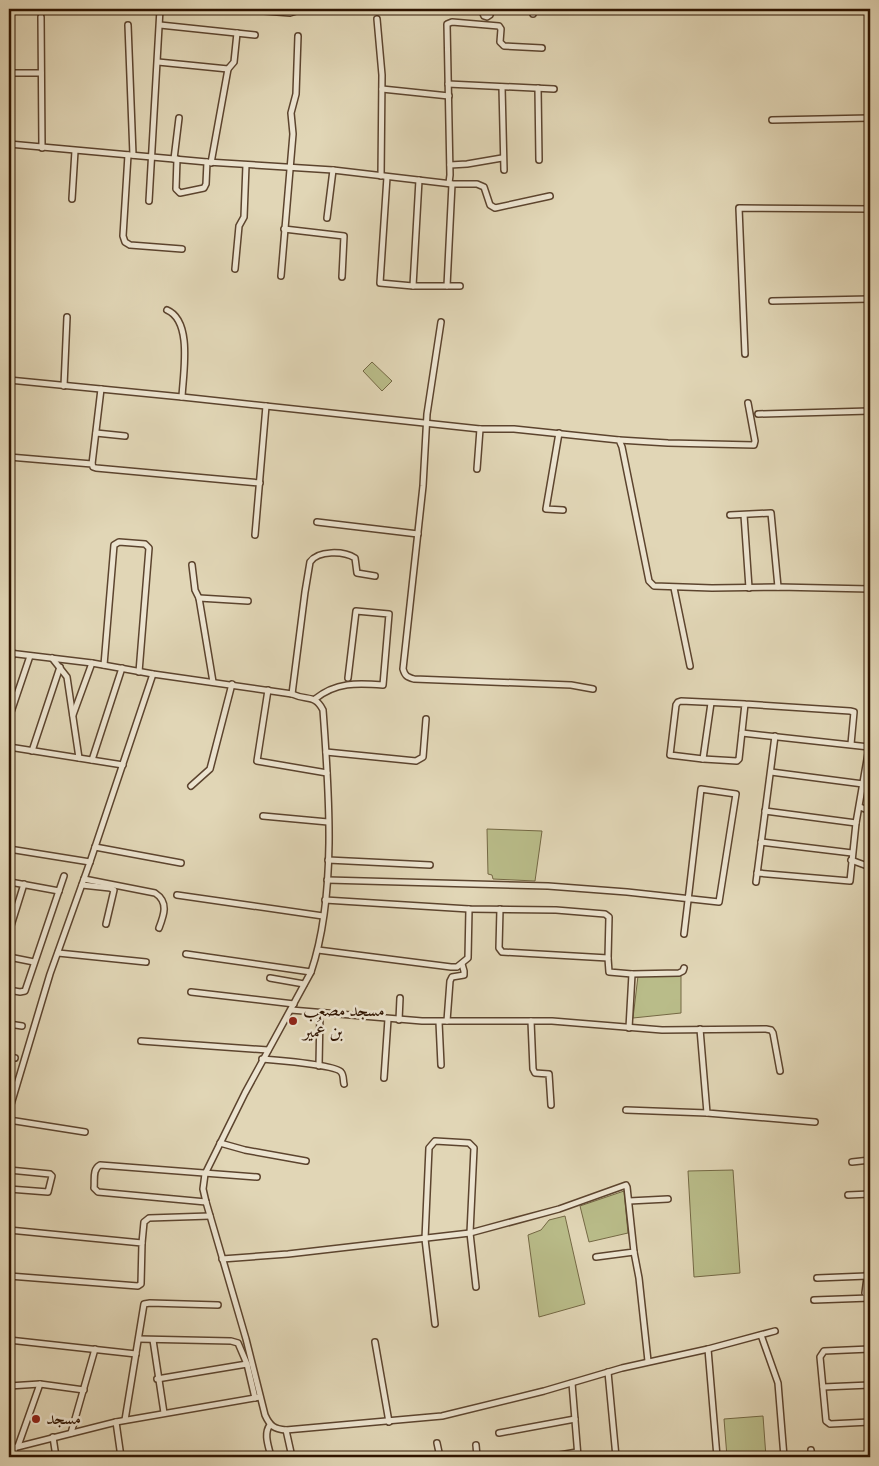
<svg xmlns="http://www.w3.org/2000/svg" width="879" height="1466" font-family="'IM FELL DW Pica',Amiri,serif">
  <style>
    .green { fill: #b9bc89; stroke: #746844 }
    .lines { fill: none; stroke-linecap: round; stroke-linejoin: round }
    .minor-casing { stroke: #5c442e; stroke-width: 8 }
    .minor { stroke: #ece4d0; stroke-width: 5 }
    .poi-dot { fill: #8f2418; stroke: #ece4d0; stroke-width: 2 }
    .labels { text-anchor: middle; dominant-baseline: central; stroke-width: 5; stroke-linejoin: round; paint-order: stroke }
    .poi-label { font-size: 18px; fill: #2f1400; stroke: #ece4d0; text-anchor: start }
  </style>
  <rect width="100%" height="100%" fill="#e1d6b6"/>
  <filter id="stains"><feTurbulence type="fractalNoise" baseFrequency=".004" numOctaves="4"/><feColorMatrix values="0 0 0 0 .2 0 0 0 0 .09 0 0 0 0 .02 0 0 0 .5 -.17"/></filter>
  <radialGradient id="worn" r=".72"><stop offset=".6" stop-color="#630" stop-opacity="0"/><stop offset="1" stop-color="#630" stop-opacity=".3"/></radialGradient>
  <!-- green -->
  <g class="green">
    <path d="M372 362 392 381 382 391 363 371Z"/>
    <path d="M487 829 542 831 535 881 493 879 492 875 488 874Z"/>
    <path d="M638 976H681V1013L633 1018Z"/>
    <path d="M733 1170 740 1273 694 1277 688 1171Z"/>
    <path d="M624 1191 628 1233 589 1242 580 1206Z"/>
    <path d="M565 1216 585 1304 539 1317 528 1235 541 1230 549 1220Z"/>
    <path d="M763 1416 766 1457H727L724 1419Z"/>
  </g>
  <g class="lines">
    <!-- minor casing -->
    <g class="minor-casing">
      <g id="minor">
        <path d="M481 9 484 16 487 17 490 15 492 9"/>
        <path d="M160 10 240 9 290 13 303 9"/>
        <path d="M533 14V9"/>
        <path d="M41 17 42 148"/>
        <path d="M377 19 382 75 381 176"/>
        <path d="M128 25 133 155"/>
        <path d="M160 25 255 35"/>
        <path d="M868 37H870"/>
        <path d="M158 62 228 69 234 62 237 33"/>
        <path d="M9 73H41"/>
        <path d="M448 84 554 89"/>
        <path d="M502 87 504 170"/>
        <path d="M538 88 539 160"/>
        <path d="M382 89 449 96"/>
        <path d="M772 120 870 118"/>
        <path d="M9 144 207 162 333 170 452 184H477L484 187 490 205 495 208 550 196"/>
        <path d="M128 155 123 236 125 242 130 245 182 249"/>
        <path d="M174 159 179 118"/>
        <path d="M177 159 176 189 180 193 204 188 206 184 207 162"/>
        <path d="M211 163 228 69"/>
        <path d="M450 165 467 164 502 158"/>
        <path d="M387 177 380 283 413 286H460"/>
        <path d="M449 183 450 175 447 24 452 22 499 26 501 29 500 42 504 46 542 48"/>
        <path d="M72 199 75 151"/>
        <path d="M149 201 160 9"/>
        <path d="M327 218 333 170"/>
        <path d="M284 229 344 236 342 277"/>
        <path d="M235 269 239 226 244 217 246 165"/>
        <path d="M281 276 293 134 291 113 296 94 298 36"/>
        <path d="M413 286 419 180"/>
        <path d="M447 286 452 184"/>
        <path d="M772 301 870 299"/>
        <path d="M167 310C193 321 183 374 182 397"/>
        <path d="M441 322 427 414 423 486 403 669C405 676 407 677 414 679L571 685 593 689"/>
        <path d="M745 354 739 208 870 209"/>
        <path d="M9 380 182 397 480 429H514L619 440 622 447 649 581 654 586 712 588 778 587 870 589"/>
        <path d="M64 386 67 317"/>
        <path d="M758 414 870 411"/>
        <path d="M96 433 125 436"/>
        <path d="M559 433 546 509 563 510"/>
        <path d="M619 440 668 443 754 445 755 441 748 403"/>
        <path d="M9 457 92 464 93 467 96 468 260 483"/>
        <path d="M92 464 101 389"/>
        <path d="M477 469 480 429"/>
        <path d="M730 515 771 513 778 587"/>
        <path d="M744 515 749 588"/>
        <path d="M317 522 418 534"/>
        <path d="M255 535 266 406"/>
        <path d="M192 565 195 590 199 598 213 682"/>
        <path d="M674 588 690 666"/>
        <path d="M199 598 248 601"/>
        <path d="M9 653 92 663 153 674 292 694C307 701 315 694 323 710 329 791 337 895 311 972L245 1093 205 1174 203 1189 206 1202 246 1339 265 1415C270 1426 274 1429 286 1430L442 1416 544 1391 622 1368 708 1349 775 1331"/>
        <path d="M52 658 67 677 79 758"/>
        <path d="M9 664 13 653"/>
        <path d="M104 665 114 545 119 542 145 544 149 548 139 672"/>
        <path d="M268 690 257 761 327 773"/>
        <path d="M292 694 305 592 310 562C318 550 344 551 355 558L357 573 375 576"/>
        <path d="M315 699C336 682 357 683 383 685L389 614 356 611 348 678"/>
        <path d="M745 704 739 759 737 761 703 759 670 755 676 705 678 702 681 701 745 704 850 711 854 712 851 744"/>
        <path d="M73 715 92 663"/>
        <path d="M9 718 30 656"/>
        <path d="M742 733 869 747"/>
        <path d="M9 747 123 765"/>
        <path d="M32 751 60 667"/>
        <path d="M326 752 416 761 423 757 426 719"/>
        <path d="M703 759 711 703"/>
        <path d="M92 760 122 668"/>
        <path d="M771 772 863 784"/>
        <path d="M191 786 210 769 232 684"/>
        <path d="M860 807 870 811"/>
        <path d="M765 811 856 823"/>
        <path d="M263 816 328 822"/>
        <path d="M761 842 852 853"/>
        <path d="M95 847 181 863"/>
        <path d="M9 849 90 862"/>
        <path d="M328 860 430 865"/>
        <path d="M851 860 870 867"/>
        <path d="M757 873 850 881 856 823 870 742"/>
        <path d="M84 879 155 893C169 902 164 915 159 928"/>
        <path d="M327 880 548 886 627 892 719 902 736 794 701 789 689 892 684 934"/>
        <path d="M10 882 59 891"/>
        <path d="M756 882 775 736"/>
        <path d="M82 885 110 888 114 890 106 924"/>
        <path d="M177 895 323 916"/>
        <path d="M325 900 469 909 556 910 605 914 609 917 608 958 609 972 632 974 679 973 683 971 684 968"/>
        <path d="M500 909 499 948 502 952 608 958"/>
        <path d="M9 932 24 884"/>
        <path d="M318 950 451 967H457L468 958 469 909"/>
        <path d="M58 953 146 962"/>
        <path d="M186 954 311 972"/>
        <path d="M9 957 34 962"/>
        <path d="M270 978 304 984"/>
        <path d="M9 990 20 992 25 991 64 876"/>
        <path d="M191 992 294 1004"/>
        <path d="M291 1010 422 1021H552L662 1030 766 1029 771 1030 773 1033 780 1071"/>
        <path d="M399 1020 400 998"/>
        <path d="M447 1021 450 981 452 977 464 975V971L462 964"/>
        <path d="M531 1021 533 1069 535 1073 549 1074 551 1105"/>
        <path d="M439 1022 441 1065"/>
        <path d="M9 1024 22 1026"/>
        <path d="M629 1028 632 974"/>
        <path d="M700 1029 707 1113 815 1122"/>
        <path d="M141 1041 268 1050"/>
        <path d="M9 1057 15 1058"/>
        <path d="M262 1059C275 1060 336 1065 341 1072 344 1075 343 1081 344 1084"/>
        <path d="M319 1066 320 1013"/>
        <path d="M384 1078 388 1019"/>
        <path d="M626 1110 707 1113"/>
        <path d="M9 1111 50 974 90 862 153 674"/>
        <path d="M9 1120 85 1132"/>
        <path d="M220 1143 245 1150 306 1161"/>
        <path d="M852 1162 870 1160"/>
        <path d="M9 1170 50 1174 52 1176 48 1192 9 1189"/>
        <path d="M848 1195 870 1194"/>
        <path d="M629 1201 668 1199"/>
        <path d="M206 1202 98 1192 94 1188C95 1181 92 1169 100 1165L257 1177"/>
        <path d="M9 1230 142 1243 141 1284 138 1286 9 1276"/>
        <path d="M142 1243 144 1222 149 1218 210 1216"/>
        <path d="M634 1252 639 1278 648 1361"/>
        <path d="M222 1259 288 1254 470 1233 559 1209 626 1185 627 1187 634 1252 596 1257"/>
        <path d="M817 1278 867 1276"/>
        <path d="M868 1298 865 1293 870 1254"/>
        <path d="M814 1300 870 1298"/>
        <path d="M435 1324 425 1239 429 1148 435 1141 469 1143 474 1148 470 1233 476 1287"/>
        <path d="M761 1335 778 1383 784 1457"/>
        <path d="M139 1339 231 1341 238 1343 247 1364 255 1398"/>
        <path d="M9 1340 136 1354"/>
        <path d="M153 1340 164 1413"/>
        <path d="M375 1342 389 1422"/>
        <path d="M708 1349 717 1457"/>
        <path d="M870 1349 824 1351 820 1357 826 1421 830 1424 870 1422"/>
        <path d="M608 1372 616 1457"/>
        <path d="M157 1379 247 1364"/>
        <path d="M572 1383 578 1457"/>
        <path d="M9 1386 40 1384 84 1390"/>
        <path d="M823 1387 870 1385"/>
        <path d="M125 1420 144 1304 150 1303 218 1305"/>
        <path d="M116 1422 121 1457"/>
        <path d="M270 1425C263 1434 269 1447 271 1457"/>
        <path d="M286 1430 292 1457"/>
        <path d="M71 1433 95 1349"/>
        <path d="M499 1433 575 1419"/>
        <path d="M53 1437 56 1457"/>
        <path d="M437 1443 440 1457"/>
        <path d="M476 1445 477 1457"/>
        <path d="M18 1446 40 1384"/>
        <path d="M14 1448 15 1457"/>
        <path d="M9 1449 116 1422 260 1397"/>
        <path d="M811 1450 812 1457"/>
        <path d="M548 1457 577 1452"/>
        <path d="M862 1457H870"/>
      </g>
    </g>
    <!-- minor -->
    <use href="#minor" class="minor"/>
  </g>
  <!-- markers -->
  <g class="poi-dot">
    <circle cx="293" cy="1021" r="5"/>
    <circle cx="36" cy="1419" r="5"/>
  </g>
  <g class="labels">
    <!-- poi labels -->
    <g class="poi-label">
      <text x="303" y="1011">مسجد مصعب<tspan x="303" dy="21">بن عُمير</tspan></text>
      <text x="46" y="1419">مسجد</text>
    </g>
  </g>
  <!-- margin -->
  <rect width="879" height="1466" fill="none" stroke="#e1d6b6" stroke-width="30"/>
  <rect x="10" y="10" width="859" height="1446" fill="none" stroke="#2f1400" stroke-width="2.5"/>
  <rect x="15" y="15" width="849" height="1436" fill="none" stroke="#2f1400"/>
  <rect width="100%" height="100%" filter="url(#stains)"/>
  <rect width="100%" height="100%" fill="url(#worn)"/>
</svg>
